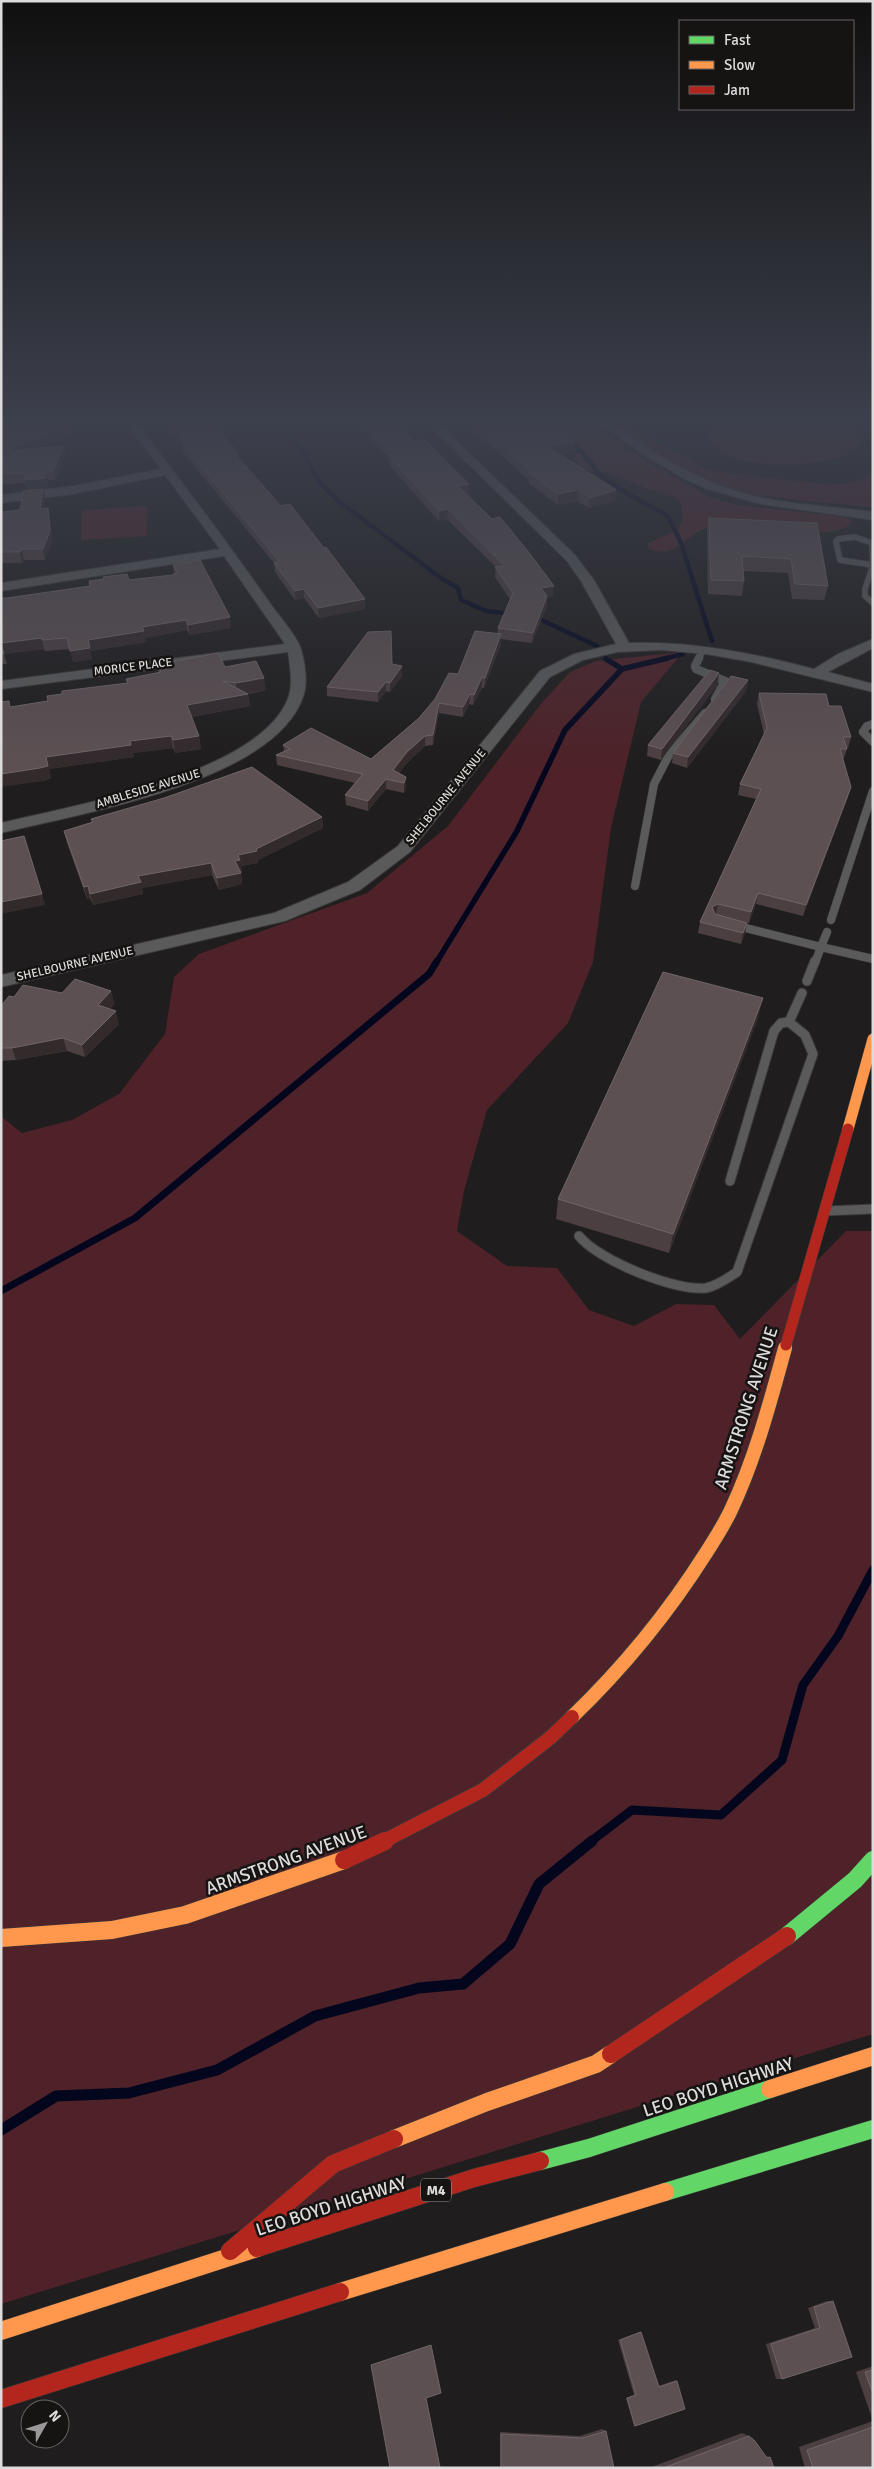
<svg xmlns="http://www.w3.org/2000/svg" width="874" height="2469" font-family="Signika,sans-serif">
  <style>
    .green { fill: #4e2228 }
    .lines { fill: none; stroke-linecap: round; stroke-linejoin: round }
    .stream-far4 { stroke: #03061d; stroke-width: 4.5 }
    .stream-far3 { stroke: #03061d; stroke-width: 5.5 }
    .stream-far2 { stroke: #03061d; stroke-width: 7 }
    .stream-far1 { stroke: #03061d; stroke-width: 9 }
    .stream { stroke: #03061d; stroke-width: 11 }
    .lane-far2-casing { stroke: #3a3838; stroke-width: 7 }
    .lane-far1-casing { stroke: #3a3838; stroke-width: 9 }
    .lane-casing { stroke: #3a3838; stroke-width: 11 }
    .street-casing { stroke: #3a3838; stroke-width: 2 }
    .fast-casing { stroke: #3a3838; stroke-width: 19 }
    .slow-far2-casing { stroke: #3a3838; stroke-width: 12 }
    .slow-far1-casing { stroke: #3a3838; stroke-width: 16 }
    .slow-casing { stroke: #3a3838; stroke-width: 19 }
    .jam-far2-casing { stroke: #3a3838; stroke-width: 12 }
    .jam-far1-casing { stroke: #3a3838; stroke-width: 16 }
    .jam-casing { stroke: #3a3838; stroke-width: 19 }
    .lane-far2 { stroke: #5a5a5a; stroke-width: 5.5 }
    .lane-far1 { stroke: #5a5a5a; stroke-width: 8 }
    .lane { stroke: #5a5a5a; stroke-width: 9 }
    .street { fill: #5a5a5a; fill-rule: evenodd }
    .fast { stroke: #63d668; stroke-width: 18 }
    .slow-far2 { stroke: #ff974d; stroke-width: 11 }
    .slow-far1 { stroke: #ff974d; stroke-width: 14 }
    .slow { stroke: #ff974d; stroke-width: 18 }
    .jam-far2 { stroke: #b3261e; stroke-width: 11 }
    .jam-far1 { stroke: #b3261e; stroke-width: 14 }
    .jam { stroke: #b3261e; stroke-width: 18 }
    .wall { fill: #4c3f42 }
    .shaded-wall { fill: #332a2c }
    .building { fill: #5c5052; stroke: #706568 }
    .labels { text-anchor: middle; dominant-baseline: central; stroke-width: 5; stroke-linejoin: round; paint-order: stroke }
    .far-street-label { font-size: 12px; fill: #dddbdb; stroke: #161313 }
    .shield { fill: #161313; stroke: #a19f9f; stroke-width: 1 }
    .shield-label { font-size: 14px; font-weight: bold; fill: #dddbdb }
    .near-street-label { font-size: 18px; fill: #dddbdb; stroke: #161313 }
  </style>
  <rect width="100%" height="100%" fill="#1f1d1d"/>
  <!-- green -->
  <g class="green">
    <path d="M533 420H589L636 455 706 496 737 505 838 516 851 520V524C827 541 796 527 769 524 748 521 723 522 704 529 682 537 677 559 649 549L647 544 679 529 683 519 681 503 677 498 647 489 618 476 605 472H594L579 466 574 457 581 448 572 437Z"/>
    <path d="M610 420H626L655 442 710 471 830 485 849 483 873 475V506L867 507C831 502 794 501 757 495 707 486 647 455 610 420Z"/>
    <path d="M715 420H862L866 433C861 441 854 451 845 455 815 468 709 475 707 427Z"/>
    <path d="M147 506V536L81 540 82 510Z"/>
    <path d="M683 652 641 702 611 828 593 962 568 1023 487 1110 464 1191 457 1231 507 1266 557 1268 589 1310 634 1326 676 1304 714 1305 740 1339 846 1231H873V2034L1 2304V1116L22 1133 72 1120 119 1094 165 1034 174 977 199 954 367 893 448 826 540 705 570 672 596 661Z"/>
  </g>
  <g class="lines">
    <!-- stream-far4 -->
    <g class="stream-far4">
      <path d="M280 420 301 449 320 483 341 503 441 578 458 588 461 600 486 611 514 614"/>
      <path d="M566 440 582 452 600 475 628 494 668 516 681 543 712 641"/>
      <path d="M533 616 597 646"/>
      <path d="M663 659 683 654"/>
    </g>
    <!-- stream-far3 -->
    <g class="stream-far3">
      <path d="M606 659 622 669"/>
      <path d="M436 963 517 831 565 730 622 669 668 658"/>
    </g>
    <!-- stream-far2 -->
    <path class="stream-far2" d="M1 1291 135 1218 429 974 437 961"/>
    <!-- stream-far1 -->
    <path class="stream-far1" d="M590 1842 632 1810 721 1815 782 1760 803 1685 838 1636 873 1570"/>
    <!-- stream -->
    <path class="stream" d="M1 2130 56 2096 129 2093 217 2070 315 2016 419 1988 463 1984 510 1944 539 1884 592 1841"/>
    <!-- lane-far2 casing -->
    <g class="lane-far2-casing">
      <g id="lane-far2">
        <path d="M873 563 872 543 855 537 838 539 836 542 840 560 873 565"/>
        <path d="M873 565 865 589V596L873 603"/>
        <path d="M699 659 703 650"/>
      </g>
    </g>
    <!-- lane-far1 casing -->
    <g class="lane-far1-casing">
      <g id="lane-far1">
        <path d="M699 658 695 666 696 669 725 681 715 699"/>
        <path d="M873 724 867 726 863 732 873 742"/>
        <path d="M635 886 654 784 669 755 705 713"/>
        <path d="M831 920 873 791"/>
        <path d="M734 925 821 947 815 963"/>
        <path d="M827 932 821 947 873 959"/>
      </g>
    </g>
    <!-- lane casing -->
    <g class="lane-casing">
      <g id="lane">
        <path d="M807 981 815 961"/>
        <path d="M730 1181 774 1031 781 1023 789 1022 802 993"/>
        <path d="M825 1211 873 1209"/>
        <path d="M579 1236C598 1260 676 1292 706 1288 717 1286 728 1278 737 1272L813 1054 805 1035 789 1022"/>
      </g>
    </g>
    <!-- street casing -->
    <g class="street-casing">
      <g id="street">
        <path d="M124 420H134C180 479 224 538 267 599 275 611 298 637 301 649 305 663 308 683 303 697 274 782 78 814 1 833V823C74 805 254 775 287 701 294 685 290 668 288 652L1 689V681L285 644 224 556 1 591V583L220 549 165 475 73 494 1 503V495L73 486 161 469Z"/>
        <path d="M424 420H435L575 555 594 580 629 643C692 641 753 653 814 669L838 654 873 639V648L828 672 873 684V692L751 662 706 654 661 650 618 652 583 660 550 677 410 852 360 890 285 921 1 987V975L274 913 348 882 398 846 540 671 574 654 616 644 581 581 567 561Z"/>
        <path d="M596 420H608C655 455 705 486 763 498 799 505 836 507 873 512V520L761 504 707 489 685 479 642 454Z"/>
      </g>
    </g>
    <!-- fast casing -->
    <g class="fast-casing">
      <g id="fast">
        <path d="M787 1936 855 1880 873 1860"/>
        <path d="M540 2161 589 2148 770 2089"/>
        <path d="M665 2192 873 2129"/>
      </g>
    </g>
    <!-- slow-far2 casing -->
    <g class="slow-far2-casing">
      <g id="slow-far2">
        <path d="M848 1129 873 1039"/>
        <path d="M785 1349 786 1345"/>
      </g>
    </g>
    <!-- slow-far1 casing -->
    <g class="slow-far1-casing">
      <path id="slow-far1" d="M572 1717C624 1667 668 1613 706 1553 715 1539 724 1525 731 1510 755 1459 770 1403 785 1348"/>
    </g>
    <!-- slow casing -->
    <g class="slow-casing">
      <g id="slow">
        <path d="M1 1938 112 1930 185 1915 344 1860"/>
        <path d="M770 2089 873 2056"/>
        <path d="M394 2139 487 2102 596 2064 611 2054"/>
        <path d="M340 2292 665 2192"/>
        <path d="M1 2331 257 2248"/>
      </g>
    </g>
    <!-- jam-far2 casing -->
    <g class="jam-far2-casing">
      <path id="jam-far2" d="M786 1345 848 1129"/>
    </g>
    <!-- jam-far1 casing -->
    <g class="jam-far1-casing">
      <path id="jam-far1" d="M382 1842 483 1790 550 1738 572 1717"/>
    </g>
    <!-- jam casing -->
    <g class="jam-casing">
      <g id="jam">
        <path d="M344 1860 385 1841"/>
        <path d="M611 2054 787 1936"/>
        <path d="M257 2248 474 2178 540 2161"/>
        <path d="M230 2251 333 2164 394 2139"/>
        <path d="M1 2399 340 2292"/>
      </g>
    </g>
    <!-- lane-far2 -->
    <use href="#lane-far2" class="lane-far2"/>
    <!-- lane-far1 -->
    <use href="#lane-far1" class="lane-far1"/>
    <!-- lane -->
    <use href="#lane" class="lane"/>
    <!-- street -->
    <use href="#street" class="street"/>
    <!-- fast -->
    <use href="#fast" class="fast"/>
    <!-- slow-far2 -->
    <use href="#slow-far2" class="slow-far2"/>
    <!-- slow-far1 -->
    <use href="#slow-far1" class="slow-far1"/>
    <!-- slow -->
    <use href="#slow" class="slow"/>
    <!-- jam-far2 -->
    <use href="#jam-far2" class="jam-far2"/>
    <!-- jam-far1 -->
    <use href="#jam-far1" class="jam-far1"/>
    <!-- jam -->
    <use href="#jam" class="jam"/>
  </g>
  <!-- wall -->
  <g class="wall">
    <path d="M1 420 76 433 37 448 64 446 66 455 55 480H48L47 487 27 490 26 483 1 484Z"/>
    <path d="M161 420H210L239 459 365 609 319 618 304 598 295 600 275 572 274 563 183 452 182 445Z"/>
    <path d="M360 420H395L415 441 469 484V494H466L553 596 547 597V606L532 643 501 639V644L484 688H482L473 705 469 704 463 717 439 713 433 745 425 746 407 763 399 773 406 777V787L404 793 386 789 368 811 346 805 345 795 355 783 277 765 276 755 284 751 283 745 371 759 419 718 458 674 497 634 498 628 510 599 495 577 496 567 447 519 439 521 389 465V458L370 439Z"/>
    <path d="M462 420H526L531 424 574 441 573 452 560 454 616 490 615 501 589 508 577 501 558 505 529 483V480Z"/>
    <path d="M43 489 45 499 44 508H48L50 519 52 542 45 560H24L22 563H1V512L20 510Z"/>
    <path d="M709 518 817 523 828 586 824 600 792 599 788 573 743 571 744 581 742 596 708 594 707 532Z"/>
    <path d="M173 565 231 628 190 635 187 630 145 638 146 642 90 651 92 659 73 662 70 649 45 651 44 649 4 654 7 664H1V598H7L90 586 89 581 129 580 172 575 174 574Z"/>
    <path d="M392 664 402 666V676L390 692 386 691 378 702 327 696V687Z"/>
    <path d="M157 665 225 667 266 690 248 694 250 706 191 717 199 736 201 749 175 753 173 748 133 753 134 757 49 769 51 778 43 781 10 707 48 701 62 694 127 683 126 679 158 673Z"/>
    <path d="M748 680 746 691 687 768 672 763 673 753Z"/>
    <path d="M718 684 661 760 647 756 648 745Z"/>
    <path d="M759 693 829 706 851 737 848 748H846L847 749 843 760 848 797 803 916 756 904 749 923 716 915 747 923 745 933 741 944 698 933 700 922 756 799 738 795 740 784 764 734 757 704Z"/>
    <path d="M322 817 323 828 258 860V863L241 866 242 872H241L242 884 219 890 212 875 142 888 143 894 93 905 90 898 87 899 67 843 64 831 92 823 91 819Z"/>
    <path d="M111 991 114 1004 110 1009 119 1024 85 1057 67 1051 16 1060 1 1061V1006L14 997 62 993Z"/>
    <path d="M758 1018 669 1253 556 1219 558 1199Z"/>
    <path d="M827 2301H833L852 2357 782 2379H776L766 2344 815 2328 808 2308Z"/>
    <path d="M639 2332H641L658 2386 676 2380 677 2381 635 2426H634L626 2398 634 2395 618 2340Z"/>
    <path d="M873 2366V2421L856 2372Z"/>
    <path d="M873 2421V2468H805L799 2447Z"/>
    <path d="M602 2429 606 2431 614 2468H500V2432L580 2436Z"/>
    <path d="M742 2433 749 2436 765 2456 770 2457 774 2468H649Z"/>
  </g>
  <!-- shaded-wall -->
  <g class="shaded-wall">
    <path d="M74 423 76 433 7 461 5 451Z"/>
    <path d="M574 441 573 452 547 456V446Z"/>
    <path d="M64 446 66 455 55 480 53 471Z"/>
    <path d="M46 471 48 480 47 487 27 490 25 480Z"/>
    <path d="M469 484V494L458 496V486Z"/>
    <path d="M43 489 45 499 42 519 40 509Z"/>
    <path d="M578 490 577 501 558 505V494Z"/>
    <path d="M616 490 615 501 589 508 590 498Z"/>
    <path d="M48 508 50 519 52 542 45 560 43 549Z"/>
    <path d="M448 509 447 519 439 521V511Z"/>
    <path d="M21 549 24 560 22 563 20 552Z"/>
    <path d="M554 586 553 596 547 597V606L532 643 533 633 541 588Z"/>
    <path d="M304 589V598L295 600V591Z"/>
    <path d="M365 599V609L319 618 318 608Z"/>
    <path d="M230 617 231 628 190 635 188 625Z"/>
    <path d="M186 620 187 630 145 638 146 642 90 651 92 659 73 662 70 651 88 640 142 627Z"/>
    <path d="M501 634V644L484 688 485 678Z"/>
    <path d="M42 638 44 649 4 654 1 643Z"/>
    <path d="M402 666V676L390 692V683Z"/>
    <path d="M719 673 718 684 661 760 662 749Z"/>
    <path d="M482 677V688L473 705 474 695Z"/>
    <path d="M264 678 266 690 237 695 236 683Z"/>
    <path d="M748 680 746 691 687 768 688 757Z"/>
    <path d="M386 682V691L378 702V692Z"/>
    <path d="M248 694 250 706 189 717 187 705Z"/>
    <path d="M470 694 469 704 463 717V707Z"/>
    <path d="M439 703V713L433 745V735Z"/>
    <path d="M171 736 173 748 133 753 134 757 49 769 51 778 43 781 1 787V774L46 757 130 741Z"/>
    <path d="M199 736 201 749 175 753 173 740Z"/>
    <path d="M425 736V746L407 763 393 781V770L407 752Z"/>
    <path d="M406 777V787L404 793V783Z"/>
    <path d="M386 779V789L368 811V801Z"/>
    <path d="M851 787 848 797 803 916 806 905Z"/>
    <path d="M322 817 323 828 258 860V863L241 866 242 872 237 873 235 861 238 855 256 849Z"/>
    <path d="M211 863 212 875 142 888 143 894 93 905 90 894 138 876Z"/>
    <path d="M241 873 242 884 219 890 217 878Z"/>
    <path d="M88 886 90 898 87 899 84 887Z"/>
    <path d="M758 893 756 904 749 923 751 912Z"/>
    <path d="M42 894 45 905 1 914V902Z"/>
    <path d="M718 904 716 914 710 918 712 907Z"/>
    <path d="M747 923 745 933 741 944 743 933Z"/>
    <path d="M111 991 114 1004 101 1018 98 1005Z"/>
    <path d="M763 998 758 1018 669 1253 673 1234Z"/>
    <path d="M116 1011 119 1024 85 1057 82 1045Z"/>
    <path d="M63 1038 67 1051 16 1060 12 1048Z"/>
    <path d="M426 2397 441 2468H440Z"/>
  </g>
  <!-- building -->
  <g class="building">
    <path d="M1 420H71L74 423 5 451 64 446 53 471H46L45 478 25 480 26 473 1 474Z"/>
    <path d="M167 420H210L239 454 236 455 281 506 290 504 324 548 326 547 365 599 318 608 304 589 295 591 274 563 279 561 182 443H187Z"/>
    <path d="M364 420H395L415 441 424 439 469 484 458 486 492 519 500 517 531 555 554 586 541 588 547 596 533 633 498 628 513 593 495 567 505 566 448 509 439 511 389 456 395 455 370 430Z"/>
    <path d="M473 420H526L531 424 549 421 574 441 547 446 616 490 590 498 578 490 558 494 529 473 532 472Z"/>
    <path d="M43 489 40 509 48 508 50 531 43 549H21L20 552H1V512L20 510 23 491Z"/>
    <path d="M709 518 817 523 828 586 795 584 791 559 742 556 744 581 711 580Z"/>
    <path d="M200 560 230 617 188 625 186 620 142 627 144 631 88 640 90 648 70 651 67 638 42 640V638L1 643V598H7L90 586 89 581 104 579 103 577 127 574 129 580 172 575 177 572 173 565Z"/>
    <path d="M391 631 392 664 402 666 390 683 386 682 378 692 327 687 368 632Z"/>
    <path d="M475 631 501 634 485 678 482 677 474 695 470 694 463 707 439 703 433 735 425 736 407 752 393 770 406 777 404 783 386 779 368 801 345 795 363 774 276 755 290 749 283 745 311 728 371 759 419 718 435 699 449 673 458 674Z"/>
    <path d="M1 643 4 654H1Z"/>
    <path d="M218 653 225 667 256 661 264 678 236 683 223 681 248 694 187 705 199 736 173 740 171 736 130 741 131 745 46 757 48 766 40 768 1 774V702L9 701 10 707 48 701 47 696 62 694V691L128 683 126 679 161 672 157 665Z"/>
    <path d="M710 670 719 673 662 749 648 745Z"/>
    <path d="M731 676 748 680 688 757 673 753Z"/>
    <path d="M759 693 826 694 829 706H841L851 737H843L847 749H840L851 787 806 905 758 893 751 912 718 904 712 907 715 914 747 923 743 933 700 922 761 789 740 784 767 728Z"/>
    <path d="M252 767 322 817 256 849 257 851 238 855 240 860 235 861 241 873 217 878 211 863 138 876 141 882 90 894 88 886 84 887 64 831 93 822 91 819 164 798Z"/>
    <path d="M24 836 42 894 1 902V841Z"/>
    <path d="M663 972 763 998 673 1234 558 1199Z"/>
    <path d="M75 979 111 991 98 1005 116 1011 82 1045 63 1038 12 1048H1V1006L9 996 14 997 23 985 62 993Z"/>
    <path d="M833 2301 852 2357 782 2379 771 2344 820 2328 814 2307Z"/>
    <path d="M641 2332 659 2387 677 2381 685 2409 635 2426 627 2398 636 2395 620 2340Z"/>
    <path d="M431 2345 441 2393 426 2398 440 2468H390L371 2365Z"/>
    <path d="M873 2370V2394L865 2372Z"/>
    <path d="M873 2427V2468H813L807 2450Z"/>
    <path d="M606 2431 614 2468H501V2434L583 2438Z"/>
    <path d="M749 2436 755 2441 767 2458 770 2457 774 2468H663Z"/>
  </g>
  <!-- sky -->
  <linearGradient id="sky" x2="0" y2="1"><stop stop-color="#111010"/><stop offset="0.55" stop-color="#3c404c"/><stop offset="1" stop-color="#3c404c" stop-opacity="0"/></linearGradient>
  <rect width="874" height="765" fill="url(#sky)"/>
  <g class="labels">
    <!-- far-street labels -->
    <g class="far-street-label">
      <text transform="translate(133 667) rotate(-7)">MORICE PLACE</text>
      <text transform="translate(148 789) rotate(-17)">AMBLESIDE AVENUE</text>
      <text transform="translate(446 797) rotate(-51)">SHELBOURNE AVENUE</text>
      <text transform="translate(75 964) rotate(-13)">SHELBOURNE AVENUE</text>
    </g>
    <!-- shield labels -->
    <rect class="shield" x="421" y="2178.5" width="30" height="23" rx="4"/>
    <g class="shield-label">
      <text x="436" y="2190">M4</text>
    </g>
    <!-- near-street labels -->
    <g class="near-street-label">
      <text transform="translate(746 1408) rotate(-72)">ARMSTRONG AVENUE</text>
      <text transform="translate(286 1860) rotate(-20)">ARMSTRONG AVENUE</text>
      <text transform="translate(718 2087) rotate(-18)">LEO BOYD HIGHWAY</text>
      <text transform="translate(331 2206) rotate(-18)">LEO BOYD HIGHWAY</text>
    </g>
  </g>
  <!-- border -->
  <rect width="874" height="2469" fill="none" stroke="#dddbdb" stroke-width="5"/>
  <!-- legend -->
  <rect x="679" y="20" width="175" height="90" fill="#161313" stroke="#666363"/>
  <rect x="689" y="36" width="25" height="8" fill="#63d668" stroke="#666363"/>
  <text x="724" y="45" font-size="15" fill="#dddbdb">Fast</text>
  <rect x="689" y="61" width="25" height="8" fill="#ff974d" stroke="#666363"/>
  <text x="724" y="70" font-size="15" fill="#dddbdb">Slow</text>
  <rect x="689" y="86" width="25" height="8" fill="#b3261e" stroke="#666363"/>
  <text x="724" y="95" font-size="15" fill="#dddbdb">Jam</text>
  <!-- north arrow -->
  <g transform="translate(45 2424) rotate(51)"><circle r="24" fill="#161313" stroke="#666363"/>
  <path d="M0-4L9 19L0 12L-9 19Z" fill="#9a9898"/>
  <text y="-8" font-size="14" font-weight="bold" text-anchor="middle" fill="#dddbdb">N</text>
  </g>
</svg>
